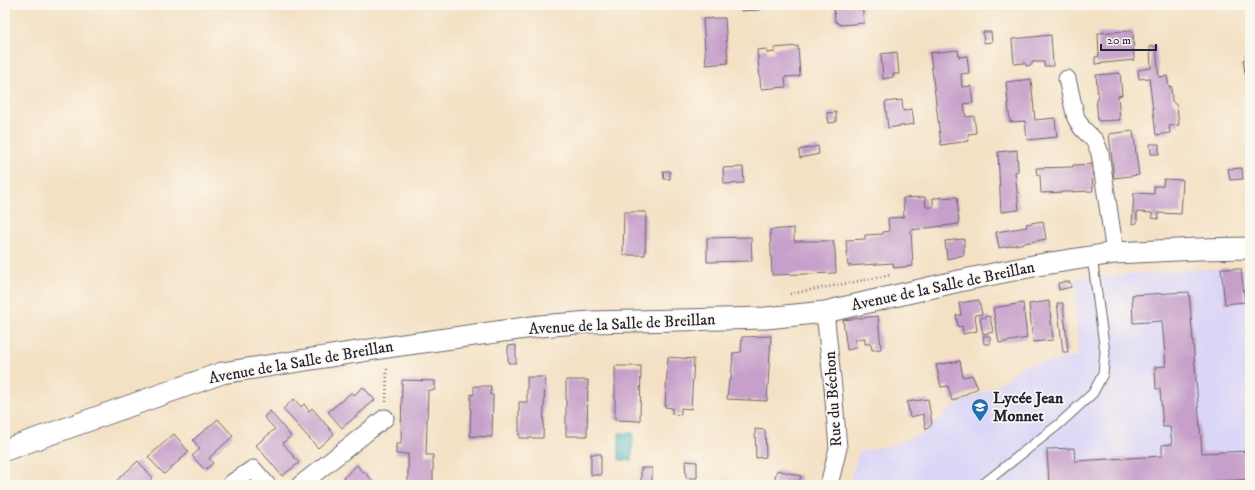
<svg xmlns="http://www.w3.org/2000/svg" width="1255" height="490" font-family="'IM FELL DW Pica',serif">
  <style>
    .built { fill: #dbd6f7 }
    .water { fill: #47b6be; stroke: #346c7c }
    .building { fill: #c69fca }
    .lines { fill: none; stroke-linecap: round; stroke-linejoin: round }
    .service-casing { stroke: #6c656b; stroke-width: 11 }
    .minor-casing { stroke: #6c656b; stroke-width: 19 }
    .tertiary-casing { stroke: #6c656b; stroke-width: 23 }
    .path { stroke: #6c656b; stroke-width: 2.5; stroke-dasharray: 1 3; stroke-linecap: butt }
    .service { stroke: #fff; stroke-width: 9 }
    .minor { stroke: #fff; stroke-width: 17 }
    .tertiary { stroke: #fff; stroke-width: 21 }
    .labels { text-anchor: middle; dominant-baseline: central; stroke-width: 3.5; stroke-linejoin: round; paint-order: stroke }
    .street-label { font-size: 16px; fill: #22223b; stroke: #fbf7ec }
    .poi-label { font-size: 16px; font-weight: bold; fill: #22223b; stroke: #fbf7ec; text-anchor: start }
  </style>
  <rect width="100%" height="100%" fill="#fbf7ec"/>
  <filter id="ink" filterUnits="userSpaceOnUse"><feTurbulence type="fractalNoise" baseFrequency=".025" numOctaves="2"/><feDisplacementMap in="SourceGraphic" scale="8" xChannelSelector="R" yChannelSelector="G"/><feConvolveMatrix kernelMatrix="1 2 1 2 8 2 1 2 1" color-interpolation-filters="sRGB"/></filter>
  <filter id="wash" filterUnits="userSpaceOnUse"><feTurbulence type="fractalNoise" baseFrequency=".012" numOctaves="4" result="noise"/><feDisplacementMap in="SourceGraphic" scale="16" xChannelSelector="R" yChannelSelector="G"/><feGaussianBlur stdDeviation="0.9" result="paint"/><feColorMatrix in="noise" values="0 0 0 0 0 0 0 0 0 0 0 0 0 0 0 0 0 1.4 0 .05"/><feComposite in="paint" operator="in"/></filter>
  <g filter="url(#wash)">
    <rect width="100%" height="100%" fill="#f4e1c5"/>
    <!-- built -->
    <path class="built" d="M1221 268 1250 269V485H849L859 452 893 445 925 432 953 406 991 389 1006 379 1022 366 1078 356 1075 278Z"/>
    <!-- water -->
    <path class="water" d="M619 433H633L632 461 619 460Z"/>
    <g id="blocks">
      <!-- building -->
      <g class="building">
        <path d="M741 5H760V10L741 11Z"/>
        <path d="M839 5H862L864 23 841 25 835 21 834 9H839Z"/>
        <path d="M718 18H725L728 63 706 65 703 19Z"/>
        <path d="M1128 31H1133L1134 60 1095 64V57L1099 56 1098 33Z"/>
        <path d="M983 32H991L992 42 984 43Z"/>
        <path d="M1051 35 1053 66H1044V62H1032V65L1026 66 1025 63 1014 64 1012 39Z"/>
        <path d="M798 46 800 76 785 77 786 87 761 89 757 50 767 49V53L775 52 774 48Z"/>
        <path d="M1150 46H1156L1159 77 1167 76 1169 87 1171 86 1172 101 1177 106 1179 125 1169 126 1170 133 1156 135 1149 78 1139 79 1138 70 1151 68Z"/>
        <path d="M958 50 959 57 967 56 969 73 961 74 962 87 971 86 973 103 964 104 966 117 974 116 976 133 968 134 969 141 941 145 930 53Z"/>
        <path d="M897 52 899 74H893V77L883 79 881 54Z"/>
        <path d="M1250 59V90H1248L1243 60Z"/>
        <path d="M1120 73 1122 95 1118 96 1120 120 1098 121 1096 98H1098L1096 75Z"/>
        <path d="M1031 79 1035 120 1055 118 1057 137 1027 140 1025 121 1010 122 1006 82Z"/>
        <path d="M902 100 903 111 912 109 914 124 888 128 885 102Z"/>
        <path d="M836 112V122L829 123 827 113Z"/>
        <path d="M1133 131 1139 175 1114 178 1109 134Z"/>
        <path d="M1150 144H1159V154H1151Z"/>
        <path d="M818 146 819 154 800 158 799 150Z"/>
        <path d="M1017 150 1018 171 1015 172 1019 210 1001 212 998 152Z"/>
        <path d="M1092 164 1093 191 1041 193 1040 175H1037L1036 168 1073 167V165Z"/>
        <path d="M743 167 744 183 724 184 723 168Z"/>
        <path d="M1242 168 1243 179 1230 180 1228 169Z"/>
        <path d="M663 171H670V179H664Z"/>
        <path d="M1164 179 1183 180 1181 214 1159 213 1158 219 1152 218V213L1137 212V223L1132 224 1134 193 1154 194V186H1163Z"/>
        <path d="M925 197 926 207H933V198L957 197 959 224 911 230 913 266 894 268 893 263 848 266 846 240 865 239V235L883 234V232L889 231 888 218 904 217 903 198Z"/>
        <path d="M624 212H646L645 255H623Z"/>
        <path d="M1043 221 1046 239 999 248 996 232 1027 227 1026 224Z"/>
        <path d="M794 228V241H833L835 250 836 273 772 275 770 230Z"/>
        <path d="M751 237 752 261 707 262V238Z"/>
        <path d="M964 239V255L947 259 945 241Z"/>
        <path d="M1221 268 1241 269 1245 302 1225 304Z"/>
        <path d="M1064 282H1070L1071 287 1059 290 1058 283Z"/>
        <path d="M1189 292 1202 453 1250 451V479L1204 482V485H1049L1047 449 1074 448 1075 461 1162 456V445L1172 444 1170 427H1163L1160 389H1156L1155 367 1166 366 1162 321 1133 323 1132 295Z"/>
        <path d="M979 300 982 314 975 315 977 331 963 334 962 326 958 327 956 315H961L959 303Z"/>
        <path d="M1049 301 1053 340 1033 342 1029 304Z"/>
        <path d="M1023 303 1027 338 999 343 993 308Z"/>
        <path d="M1057 303H1063L1068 352H1063Z"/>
        <path d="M878 316 881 349 872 350 871 344H865V338L855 339 856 348 847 350 843 320Z"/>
        <path d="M990 316 993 332 983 334 980 318Z"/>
        <path d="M771 336 767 401 727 399 729 380H731L733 353 741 352 742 337Z"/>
        <path d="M983 336H990V344H984Z"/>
        <path d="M516 345V363H508V346Z"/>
        <path d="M668 357 694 359 691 409 681 408V415L672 414V408L665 407Z"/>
        <path d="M960 361 963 377 972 375 978 388 952 401 948 386 941 387 936 365Z"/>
        <path d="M615 366H641L640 421 615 420Z"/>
        <path d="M527 377H545L543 438H519V402H527Z"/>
        <path d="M402 380 435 381V390H428L426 455H433V485H408V454H396V444H401Z"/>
        <path d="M566 380H588L587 436H566Z"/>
        <path d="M474 386H491L490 395H493L492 437 470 436 471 394 474 395Z"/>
        <path d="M363 387 375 400 342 428 328 412 352 392 354 395Z"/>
        <path d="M294 399 301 407 304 404 309 411 312 408 334 434 318 448 283 409Z"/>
        <path d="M928 399 932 424 926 430 923 414 910 417 907 402Z"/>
        <path d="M270 411 291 436 283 443 299 463 282 476 256 445 275 429 264 417Z"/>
        <path d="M218 419 233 436 209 458 213 463 205 470 192 456 200 449 193 440Z"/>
        <path d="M755 429 765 430 766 457 756 458Z"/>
        <path d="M174 434 189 452 164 474 148 457Z"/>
        <rect x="591" y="454" width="10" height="21"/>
        <path d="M138 461 153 478 145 485H117L115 482Z"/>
        <path d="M685 461 697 462V478H686Z"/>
        <path d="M357 465 362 472 364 471 376 485H349L343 478Z"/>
        <rect x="641" y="468" width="11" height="14"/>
        <path d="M777 470 801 476 798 485H773Z"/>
      </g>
    </g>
  </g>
  <g filter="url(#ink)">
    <use href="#blocks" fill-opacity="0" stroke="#6c656b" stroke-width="1"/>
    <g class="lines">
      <!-- service casing -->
      <g class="service-casing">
        <path id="service" d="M982 485 1058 425 1093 393 1103 374 1105 352 1092 257"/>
      </g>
      <!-- minor casing -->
      <g class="minor-casing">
        <g id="minor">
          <path d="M1067 79 1076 118 1082 128 1095 141 1100 153 1115 253"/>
          <path d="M825 312 833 388 838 448 829 485"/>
          <path d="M232 483 253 469 267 485"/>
          <path d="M300 485 385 418"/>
        </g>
      </g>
      <!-- tertiary casing -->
      <g class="tertiary-casing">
        <path id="tertiary" d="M5 450 222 373 388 347 540 326 591 322 766 318 825 312 959 281 1038 265 1115 253 1198 249 1250 248"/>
      </g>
      <!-- path -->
      <g class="path">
        <path d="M790 294 891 275"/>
        <path d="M386 402 387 367"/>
      </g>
      <!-- service -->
      <use href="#service" class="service"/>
      <!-- minor -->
      <use href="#minor" class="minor"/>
      <!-- tertiary -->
      <use href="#tertiary" class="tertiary"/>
    </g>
  </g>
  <!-- icons -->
  <defs>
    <g id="school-pin" transform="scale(0.9)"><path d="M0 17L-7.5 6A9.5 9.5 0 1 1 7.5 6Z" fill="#1f6fb2" stroke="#fbf7ec"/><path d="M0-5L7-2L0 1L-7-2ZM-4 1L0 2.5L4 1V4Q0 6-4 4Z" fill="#fff"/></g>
  </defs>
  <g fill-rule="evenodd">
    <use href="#school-pin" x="980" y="407"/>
  </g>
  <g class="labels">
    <!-- street labels -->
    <g class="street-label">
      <text transform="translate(943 286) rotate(-12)">Avenue de la Salle de Breillan</text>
      <text transform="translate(622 324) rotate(-3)">Avenue de la Salle de Breillan</text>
      <text transform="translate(301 362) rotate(-10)">Avenue de la Salle de Breillan</text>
      <text transform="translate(833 399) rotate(-94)">Rue du Béchon</text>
    </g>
    <!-- poi labels -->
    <g class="poi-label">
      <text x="993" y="398">Lycée Jean<tspan x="993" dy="18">Monnet</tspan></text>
    </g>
  </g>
  <!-- margin -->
  <rect width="1255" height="490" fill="none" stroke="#fbf7ec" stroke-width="20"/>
  <!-- scale -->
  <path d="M1101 44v6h55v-6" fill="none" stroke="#22223b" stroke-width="2"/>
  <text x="1107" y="44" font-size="12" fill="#22223b" stroke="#fbf7ec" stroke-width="3" paint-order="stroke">20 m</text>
</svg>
